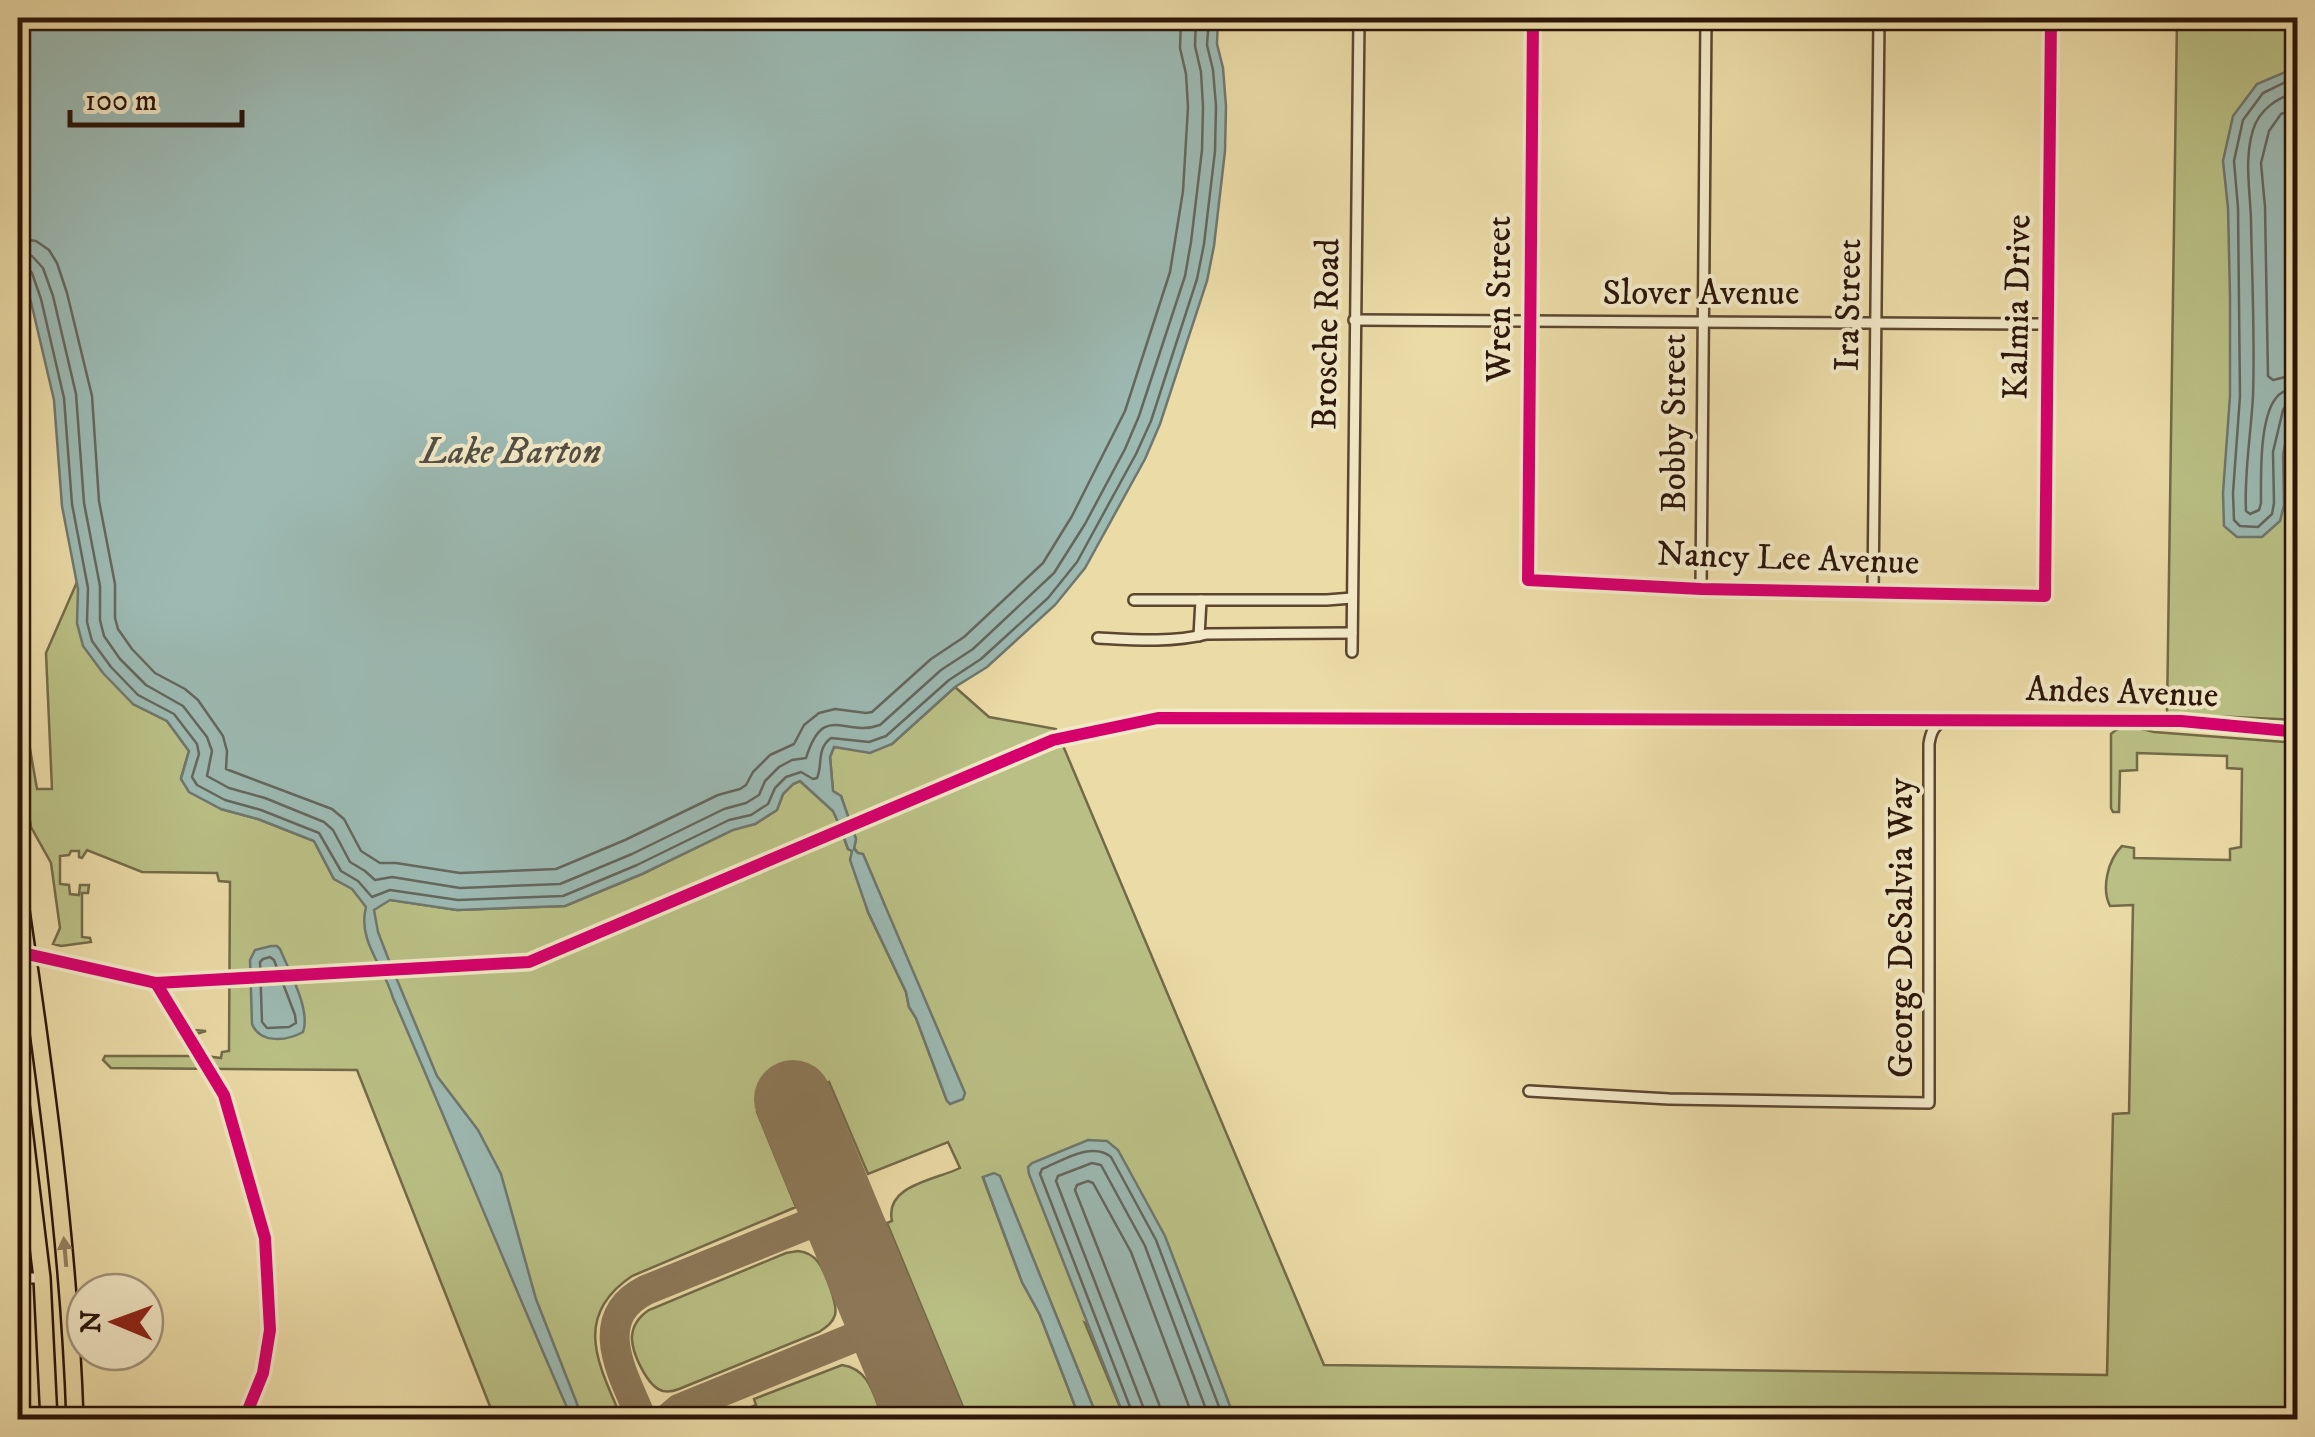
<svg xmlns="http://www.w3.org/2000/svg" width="2315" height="1437" font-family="'IM FELL DW Pica',serif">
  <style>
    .green { fill: #bac085; stroke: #736a47; stroke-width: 2.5 }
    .water { fill: #9cb9b2; stroke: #6f776e; stroke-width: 2.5 }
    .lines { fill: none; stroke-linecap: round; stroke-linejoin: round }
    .shore { stroke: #64675e; stroke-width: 2.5 }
    .taxiway { stroke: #8c7858; stroke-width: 30 }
    .runway { stroke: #8c7858; stroke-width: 78 }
    .minor-casing { stroke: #5c4630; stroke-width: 14 }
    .trunk-casing { stroke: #2c1509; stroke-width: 20 }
    .minor { stroke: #f2e8c6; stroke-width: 9 }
    .trunk { stroke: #ebdba7; stroke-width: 15 }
    .cycleway-casing { stroke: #f2e8c6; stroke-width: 19 }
    .cycleway { stroke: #d6006c; stroke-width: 12 }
    .oneway { fill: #958260 }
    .labels { text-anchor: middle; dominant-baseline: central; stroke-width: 8; stroke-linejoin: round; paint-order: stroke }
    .street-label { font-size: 35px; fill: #2c1509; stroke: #f2e8c6 }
    .water-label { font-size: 38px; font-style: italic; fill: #534e44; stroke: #f2e8c6 }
  </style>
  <rect width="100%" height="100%" fill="#ebdba7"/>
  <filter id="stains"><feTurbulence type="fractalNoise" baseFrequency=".002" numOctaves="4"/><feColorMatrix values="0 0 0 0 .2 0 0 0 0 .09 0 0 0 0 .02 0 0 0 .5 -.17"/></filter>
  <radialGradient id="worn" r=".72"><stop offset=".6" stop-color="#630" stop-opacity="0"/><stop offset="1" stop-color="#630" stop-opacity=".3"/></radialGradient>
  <!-- green -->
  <g class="green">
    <path d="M2177 18H2297V720L2167 714Z"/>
    <path d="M77 582 133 704 167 721 189 751 181 778 221 809 258 819 314 841 334 879 372 897 457 910 565 906 642 874 733 829 755 824 777 810 783 794 793 784 800 781 833 811 838 822 842 823 840 827 848 849 852 851 868 912 906 992 909 1007 916 1018 947 1101 884 904 863 854 858 853 854 848 856 839 841 796 833 791 830 757 834 747 851 749 892 744 955 687 989 717 1056 729 1324 1365 2107 1375 2113 1114 2129 1113 2133 905 2110 906C2101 888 2108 860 2122 846L2134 848V858L2230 860V849L2241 847 2242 769 2227 768V756L2137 753V770L2120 771 2119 812H2113L2111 808V734C2123 722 2140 729 2154 732L2297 743V1419H1235L1231 1412 1085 1323 1125 1419H1098L1000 1177 983 1178 1022 1282 1040 1315 1080 1419H968L887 1223 892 1221C884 1185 936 1180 960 1168L948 1142 868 1174 829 1082 757 1112 796 1207 632 1276C571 1317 599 1365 622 1419H495L357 1070 111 1068 103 1060 105 1056H193L195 1030 206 1031 196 1034 197 1055 221 1058 222 1052 229 1051 230 882 219 881 217 873 142 872 87 850 82 858 79 857V851H71L69 855 60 856V884L69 885 70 894 79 895 80 885H89L88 893H82V937L90 938 91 942 61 946 53 944 60 928 51 863 31 827 19 753 22 752 18 739V680L37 789H52L46 653Z"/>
    <path d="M798 1251C806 1252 813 1255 818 1262 825 1271 838 1305 835 1315 832 1324 826 1327 819 1332L679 1389C674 1391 668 1392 663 1391 647 1387 631 1351 632 1336 633 1324 640 1316 649 1310L786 1253Z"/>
    <path d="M842 1365C870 1369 874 1396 883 1419H740L749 1408 756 1405 754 1399Z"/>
  </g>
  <!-- water -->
  <g class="water">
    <path d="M18 18H1218L1217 44 1223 68 1226 106 1225 151 1214 246 1207 281 1160 424 1145 459 1085 568 1055 605 987 667 955 687 892 744 870 753 834 747 830 757 833 791 841 796 856 839 854 849 858 853 863 854 965 1093 963 1099 950 1104 947 1101 916 1018 909 1007 906 992 868 912 850 860 852 851 848 849 840 826 841 824 838 822 833 811 800 781 793 784 783 794 777 810 755 824 733 830 642 874 565 906 457 910 390 900 374 910 378 932 388 958 437 1076 478 1130 501 1174 536 1299 583 1419H572C511 1280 454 1138 393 998 384 966 357 941 366 907L352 889 334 879 314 841 258 819 221 809 189 792 181 779 189 751 167 721 133 704 103 673 83 646 77 623 78 589 62 506 54 400 31 302 18 263Z"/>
    <path d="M2290 70 2298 71 2297 390 2283 454 2284 505 2280 521 2262 537H2237L2224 526 2223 493 2230 396V296L2228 208 2223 161 2233 116 2257 84Z"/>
    <path d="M271 946H277L280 949C289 971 311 1010 303 1032 287 1041 260 1044 252 1024L250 960 255 950Z"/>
    <path d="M1088 1140 1107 1141 1118 1150 1165 1236 1235 1419H1125L1029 1174 1028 1167 1032 1163Z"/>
    <path d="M994 1173 1000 1176 1098 1419H1080L1040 1315 1022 1282 983 1177Z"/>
  </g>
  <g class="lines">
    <!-- shore -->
    <g class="shore">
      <path d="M2298 80H2290L2263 93 2243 120 2234 161 2238 208 2240 396 2233 493 2234 520 2240 526 2258 527 2272 514 2274 503 2273 452 2283 410 2288 403 2298 401"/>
      <path d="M2298 93C2278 96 2259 110 2253 130 2244 160 2250 189 2251 220 2252 279 2255 338 2253 396 2251 434 2244 473 2246 511L2250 514 2259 510 2261 503C2261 478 2259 419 2276 398 2281 391 2289 389 2298 389"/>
      <path d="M2298 108 2281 114 2269 131 2261 163 2265 207 2268 376 2273 380 2298 374"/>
      <path d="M18 238 36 241 49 250 57 263 67 293 92 396 99 501 115 584V618L118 629 132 649 155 673 185 689 198 700 223 736 227 751 226 769 332 809 344 819 361 851 380 863H396L460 873 556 869 625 840 718 795 740 789 746 785 753 772 770 755 794 744 804 725 819 713 835 709 866 713 872 712 931 659 964 637 1043 563 1072 516 1125 411 1170 272 1183 191 1188 107 1186 74 1180 48 1181 18"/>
      <path d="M18 253 32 256 43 268 53 296 76 394 84 503 100 586V620L104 636 120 659 146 685 183 706 207 737 212 751 207 776 229 788 265 798 324 822 333 830 350 862 365 871 375 880 392 877 460 888 560 884 632 854 724 809 746 803 759 795 765 781 779 767 792 760 806 758C824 701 844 738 880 725L941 670 973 649 1054 573 1085 524 1125 449 1139 416 1185 276 1191 242 1202 150 1203 107 1201 72 1195 46 1196 18"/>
      <path d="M18 265 26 267 32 273 41 299 64 398 72 504 88 588 87 622 92 641 111 667 138 695 174 714 197 744 199 754 192 777 197 785 225 800 261 810 319 833 341 871 358 881 372 897 390 890 458 900 563 896 637 865 729 820 751 815 768 804 775 788 786 777 801 772 813 779 817 778C823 765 816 749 831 738L869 742 886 736 949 680 981 659 1048 598 1077 562 1136 454 1151 421 1197 279 1204 244 1215 151 1216 106 1213 70 1207 45 1209 18"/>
      <path d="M270 957 274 960 295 1015 296 1023 289 1027 267 1028 262 1022 260 962 263 959Z"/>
      <path d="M1133 1420 1132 1412 1040 1174 1042 1169C1062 1161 1092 1141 1111 1157L1156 1240 1224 1420"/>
      <path d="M1146 1420 1144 1409 1056 1181 1058 1176 1092 1163 1101 1165 1145 1246 1210 1420"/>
      <path d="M1161 1420 1159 1404 1075 1190 1077 1185 1088 1181 1093 1183 1131 1252 1194 1420"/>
    </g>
    <!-- taxiway -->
    <g class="taxiway">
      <path d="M642 1420C625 1377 588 1319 646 1290L841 1211"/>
      <path d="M666 1420 679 1409 887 1324"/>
    </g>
    <!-- runway -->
    <path class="runway" d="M793 1099 926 1420"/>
    <!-- minor casing -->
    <g class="minor-casing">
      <g id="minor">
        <path d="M1533 18 1528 580 1701 589 2045 596 2051 18"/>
        <path d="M1354 320 2049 324"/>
        <path d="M1701 589 1706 18"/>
        <path d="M1873 593 1879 18"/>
        <path d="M1134 600H1327L1352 598"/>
        <path d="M1199 636 1201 600"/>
        <path d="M1098 638C1135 640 1170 643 1207 634L1352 633"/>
        <path d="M1352 652 1359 18"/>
        <path d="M1529 1091 1669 1099 1929 1103V744C1931 731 1934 726 1945 719L2181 721 2298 732"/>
        <path d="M18 1278H42"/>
      </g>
    </g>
    <!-- trunk casing -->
    <g class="trunk-casing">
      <g id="trunk">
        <path d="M18 890C44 1066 69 1241 75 1420"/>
        <path d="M18 1080 42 1278 49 1420"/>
      </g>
    </g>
    <!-- minor -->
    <use href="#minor" class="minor"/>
    <!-- trunk -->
    <use href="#trunk" class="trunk"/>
    <!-- cycleway casing -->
    <g class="cycleway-casing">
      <g id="cycleway">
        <path d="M1533 18 1528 580 1701 589 2045 596 2051 18"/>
        <path d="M27 954 156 983 529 962 1053 740 1158 718 2181 721 2298 732"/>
        <path d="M156 983 224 1095 265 1238 270 1330 263 1373 244 1420"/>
      </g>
    </g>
    <!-- cycleway -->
    <use href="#cycleway" class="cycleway"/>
  </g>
  <!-- one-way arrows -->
  <defs><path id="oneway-solid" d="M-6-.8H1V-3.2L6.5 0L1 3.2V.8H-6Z" transform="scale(2.5)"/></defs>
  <use class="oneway" href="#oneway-solid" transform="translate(65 1252) rotate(-95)"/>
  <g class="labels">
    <!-- street labels -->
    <g class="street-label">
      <text x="1701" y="294">Slover Avenue</text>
      <text transform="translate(1500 299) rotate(-90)">Wren Street</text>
      <text transform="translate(1849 305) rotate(-89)">Ira Street</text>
      <text transform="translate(2018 307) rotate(-89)">Kalmia Drive</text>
      <text transform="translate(1327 334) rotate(-89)">Brosche Road</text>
      <text transform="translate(1675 423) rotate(-90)">Bobby Street</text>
      <text transform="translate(1788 559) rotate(2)">Nancy Lee Avenue</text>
      <text transform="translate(2122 693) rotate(2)">Andes Avenue</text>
      <text transform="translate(1902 928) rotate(-90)">George DeSalvia Way</text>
    </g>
    <!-- water labels -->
    <g class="water-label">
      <text x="511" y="452">Lake Barton</text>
    </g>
  </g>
  <!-- margin -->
  <rect width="2315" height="1437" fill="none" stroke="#ebdba7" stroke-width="60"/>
  <rect x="20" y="20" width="2275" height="1397" fill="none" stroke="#2c1509" stroke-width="5"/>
  <rect x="30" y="30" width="2255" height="1377" fill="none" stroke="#2c1509" stroke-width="2.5"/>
  <!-- north arrow -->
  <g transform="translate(115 1322) rotate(271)"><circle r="48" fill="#f2e8c6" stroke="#a3947a" stroke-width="2.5"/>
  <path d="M0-8L18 38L0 25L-18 38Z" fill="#8f2418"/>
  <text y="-15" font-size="28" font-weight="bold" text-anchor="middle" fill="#2c1509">N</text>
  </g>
  <!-- scale -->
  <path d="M70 110v15h172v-15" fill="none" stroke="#2c1509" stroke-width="5"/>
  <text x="85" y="110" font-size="30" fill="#2c1509" stroke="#f2e8c6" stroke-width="8" paint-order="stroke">100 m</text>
  <rect width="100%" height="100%" filter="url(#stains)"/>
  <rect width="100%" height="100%" fill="url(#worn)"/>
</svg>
